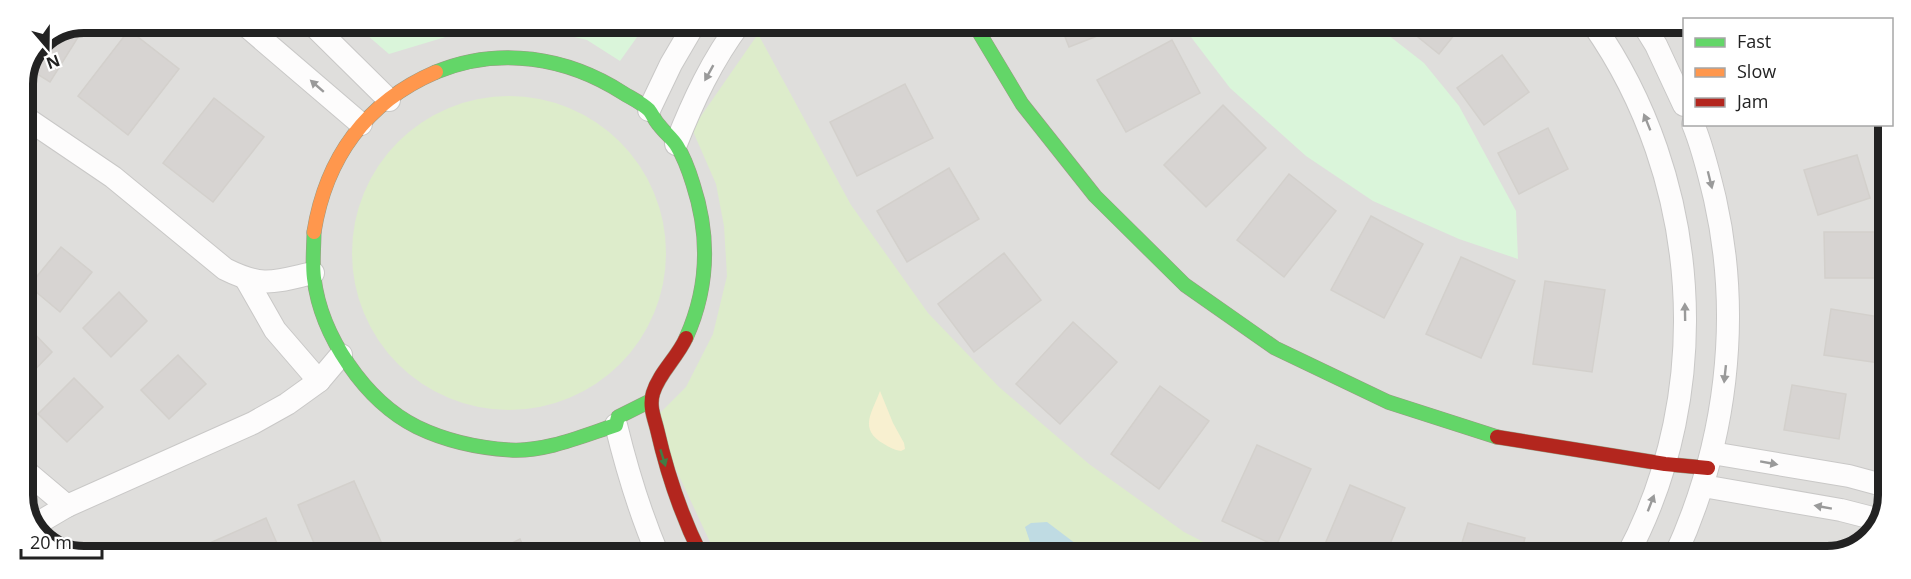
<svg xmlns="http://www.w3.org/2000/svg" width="1911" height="579" font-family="'Open Sans',sans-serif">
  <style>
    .residential { fill: #dfdedc }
    .grass { fill: #ddeccb }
    .sand { fill: #f8f0d0 }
    .park { fill: #daf5da }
    .water { fill: #bfdbe3 }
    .building { fill: #d7d4d2; stroke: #d3d0cc; stroke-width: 1.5 }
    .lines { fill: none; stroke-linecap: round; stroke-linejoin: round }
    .street-casing { stroke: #c9c8c7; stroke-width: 24 }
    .fast-casing { stroke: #999a82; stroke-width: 15 }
    .slow-casing { stroke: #999a82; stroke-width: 15 }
    .jam-casing { stroke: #999a82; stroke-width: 15 }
    .street { stroke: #fdfcfc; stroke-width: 22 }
    .fast { stroke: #63d668; stroke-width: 14 }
    .slow { stroke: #ff974d; stroke-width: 14 }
    .jam { stroke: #b3261e; stroke-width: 14 }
    .oneway { fill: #9a9a9a }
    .oneway2 { fill: #427c45 }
    .rim { fill: none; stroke: #222; stroke-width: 8 }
  </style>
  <rect width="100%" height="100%" fill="#f0eeeb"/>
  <!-- residential -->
  <path class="residential" d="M84 23 1684 25V124L1888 125 1886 511 1865 544 1827 556 68 554 35 533 23 499V84L41 40Z"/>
  <!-- grass -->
  <g class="grass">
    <path d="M758 34 851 205 928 313 999 387 1089 464 1184 532 1231 556 716 555 653 420 686 387 713 334 727 276 724 226 716 184 692 129Z"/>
    <circle cx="509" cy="253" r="157"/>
  </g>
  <!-- sand -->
  <path class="sand" d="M880 391 893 423 904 443 905 449 901 451C894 450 889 447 884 444 858 429 872 413 880 391Z"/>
  <!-- park -->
  <g class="park">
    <path d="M353 23H647L620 61 587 40 536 28 482 26 389 54Z"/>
    <path d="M1181 24H1374L1424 63 1459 106 1516 211 1518 259 1459 239 1373 201 1306 156 1230 88Z"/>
  </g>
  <!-- water -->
  <path class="water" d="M1047 522 1092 556H1037L1031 545 1025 527 1031 523Z"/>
  <!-- building -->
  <g class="building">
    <path d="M84 22 87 23 50 82 29 69 41 40Z"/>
    <path d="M1060 24H1128L1069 47Z"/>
    <path d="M1404 24H1463L1439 54 1403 25Z"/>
    <path d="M129 30 179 69 128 135 78 96Z"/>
    <path d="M1172 40 1200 93 1126 132 1097 80Z"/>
    <path d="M1502 55 1529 92 1484 125 1457 88Z"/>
    <path d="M905 84 933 138 857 176 830 122Z"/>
    <path d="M214 98 264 137 213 202 163 163Z"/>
    <path d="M1223 105 1266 148 1206 207 1164 165Z"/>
    <path d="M1548 128 1568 169 1519 194 1498 153Z"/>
    <path d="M1857 155 1870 198 1818 215 1804 170Z"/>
    <path d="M949 168 979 219 907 262 877 211Z"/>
    <path d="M1289 174 1336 211 1284 277 1237 240Z"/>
    <path d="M1371 216 1423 244 1384 318 1331 290Z"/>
    <path d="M1824 232H1880V278H1825Z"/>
    <path d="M61 247 92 272 60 312 29 286Z"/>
    <path d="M1004 253 1041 300 974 352 938 304Z"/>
    <path d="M1461 257 1515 281 1481 358 1426 334Z"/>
    <path d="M1545 281 1605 290 1592 372 1533 364Z"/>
    <path d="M119 292 147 321 111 357 83 328Z"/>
    <path d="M1831 309 1886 318 1879 363 1824 355Z"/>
    <path d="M1073 322 1117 362 1060 424 1016 384Z"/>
    <path d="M24 323 52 352 23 382V325Z"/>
    <path d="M178 355 206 384 169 419 141 390Z"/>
    <path d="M74 378 103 407 67 442 38 414Z"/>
    <path d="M1792 385 1846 394 1839 439 1784 430Z"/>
    <path d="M1160 386 1209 421 1159 489 1111 454Z"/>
    <path d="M1257 445 1311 469 1276 546 1222 521Z"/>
    <path d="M354 481 386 553 319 555 298 505Z"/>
    <path d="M1350 485 1405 508 1385 556H1320Z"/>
    <path d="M266 518 282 555 215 554 210 543Z"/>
    <path d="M1468 523 1525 538 1520 556H1458Z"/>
    <path d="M520 539 527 555H488Z"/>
  </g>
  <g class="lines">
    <!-- street casing -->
    <g class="street-casing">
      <g id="street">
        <path d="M243 23 361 124"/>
        <path d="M311 23 389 100"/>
        <path d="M1593 24C1701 178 1716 390 1627 556"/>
        <path d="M1643 24 1656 45 1684 105"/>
        <path d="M649 110 671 64 695 23"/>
        <path d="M23 116 113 177 225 269C263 288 273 282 313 273"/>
        <path d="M676 144C693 101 712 60 740 23"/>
        <path d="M246 279 275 330 319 381"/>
        <path d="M616 425C627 470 640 513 658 555"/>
        <path d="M1712 453 1849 476 1886 486"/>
        <path d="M23 469 67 506"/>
        <path d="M1703 486 1841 510 1880 520"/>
        <path d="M33 526 67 506 253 423 287 404 319 381 341 355"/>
        <path d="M1675 556C1726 445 1742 319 1715 199 1709 174 1703 148 1693 124"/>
      </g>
    </g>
    <!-- fast casing -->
    <g class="fast-casing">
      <g id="fast">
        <path d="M974 24 1022 104 1095 196 1185 285 1275 348 1388 402 1497 437"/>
        <path d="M436 72C499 46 567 57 623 93 631 98 642 103 649 110 653 115 655 121 659 125 665 133 672 138 677 146 684 157 689 171 693 184 710 236 709 287 686 338"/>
        <path d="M314 232C314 247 312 263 314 278 321 336 365 401 417 427 446 441 478 448 510 450 546 452 582 436 616 425L618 417 650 401"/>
      </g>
    </g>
    <!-- slow casing -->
    <g class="slow-casing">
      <path id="slow" d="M314 232C326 158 366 102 436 72"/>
    </g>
    <!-- jam casing -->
    <g class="jam-casing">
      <g id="jam">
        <path d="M686 338C677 358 659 373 653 393 649 406 654 417 657 429 667 473 681 515 701 555"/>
        <path d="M1497 437 1665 464 1708 468"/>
      </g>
    </g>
    <!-- street -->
    <use href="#street" class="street"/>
    <!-- fast -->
    <use href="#fast" class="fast"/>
    <!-- slow -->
    <use href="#slow" class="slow"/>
    <!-- jam -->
    <use href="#jam" class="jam"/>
  </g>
  <!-- one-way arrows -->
  <defs><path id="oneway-solid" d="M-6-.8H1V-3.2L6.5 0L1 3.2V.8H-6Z" transform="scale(1.5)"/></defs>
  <g class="oneway">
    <use href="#oneway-solid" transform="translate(709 73) rotate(119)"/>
    <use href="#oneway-solid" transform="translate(317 86) rotate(-139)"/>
    <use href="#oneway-solid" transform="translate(1647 122) rotate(-112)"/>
    <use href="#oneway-solid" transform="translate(1710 180) rotate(76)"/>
    <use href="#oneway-solid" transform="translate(1685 312) rotate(-91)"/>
    <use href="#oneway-solid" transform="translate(1725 374) rotate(96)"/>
    <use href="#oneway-solid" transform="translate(1769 463) rotate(10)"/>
    <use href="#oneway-solid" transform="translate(1651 503) rotate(-69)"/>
    <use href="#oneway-solid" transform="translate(1823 507) rotate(-170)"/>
  </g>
  <use class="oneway2" href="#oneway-solid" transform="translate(663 458) rotate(73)"/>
  <!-- crop -->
  <path d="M0 0H1911V579H0ZM84 33H1827A51 51 0 0 1 1878 84V495A51 51 0 0 1 1827 546H84A51 51 0 0 1 33 495V84A51 51 0 0 1 84 33Z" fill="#fff" fill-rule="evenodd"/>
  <path class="rim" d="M84 33H1827A51 51 0 0 1 1878 84V495A51 51 0 0 1 1827 546H84A51 51 0 0 1 33 495V84A51 51 0 0 1 84 33Z"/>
  <!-- legend -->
  <rect x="1683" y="18" width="210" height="108" fill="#ffffff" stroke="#a7a7a7" stroke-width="1.5"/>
  <rect x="1695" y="38" width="30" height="9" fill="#63d668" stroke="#a7a7a7" stroke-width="1.5"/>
  <text x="1737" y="48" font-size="18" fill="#222222">Fast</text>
  <rect x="1695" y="68" width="30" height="9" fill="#ff974d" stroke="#a7a7a7" stroke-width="1.5"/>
  <text x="1737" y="78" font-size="18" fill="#222222">Slow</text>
  <rect x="1695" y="98" width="30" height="9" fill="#b3261e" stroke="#a7a7a7" stroke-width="1.5"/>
  <text x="1737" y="108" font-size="18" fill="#222222">Jam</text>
  <!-- north arrow -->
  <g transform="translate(48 48) rotate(160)" stroke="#ffffff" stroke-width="4.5" paint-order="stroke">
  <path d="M0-4.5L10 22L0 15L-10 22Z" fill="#222222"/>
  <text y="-9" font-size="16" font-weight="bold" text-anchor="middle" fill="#222222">N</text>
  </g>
  <!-- scale -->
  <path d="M21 549v9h81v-9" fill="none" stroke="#222222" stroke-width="3"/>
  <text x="30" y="549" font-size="18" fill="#222222" stroke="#ffffff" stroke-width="4.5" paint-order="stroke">20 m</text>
</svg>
